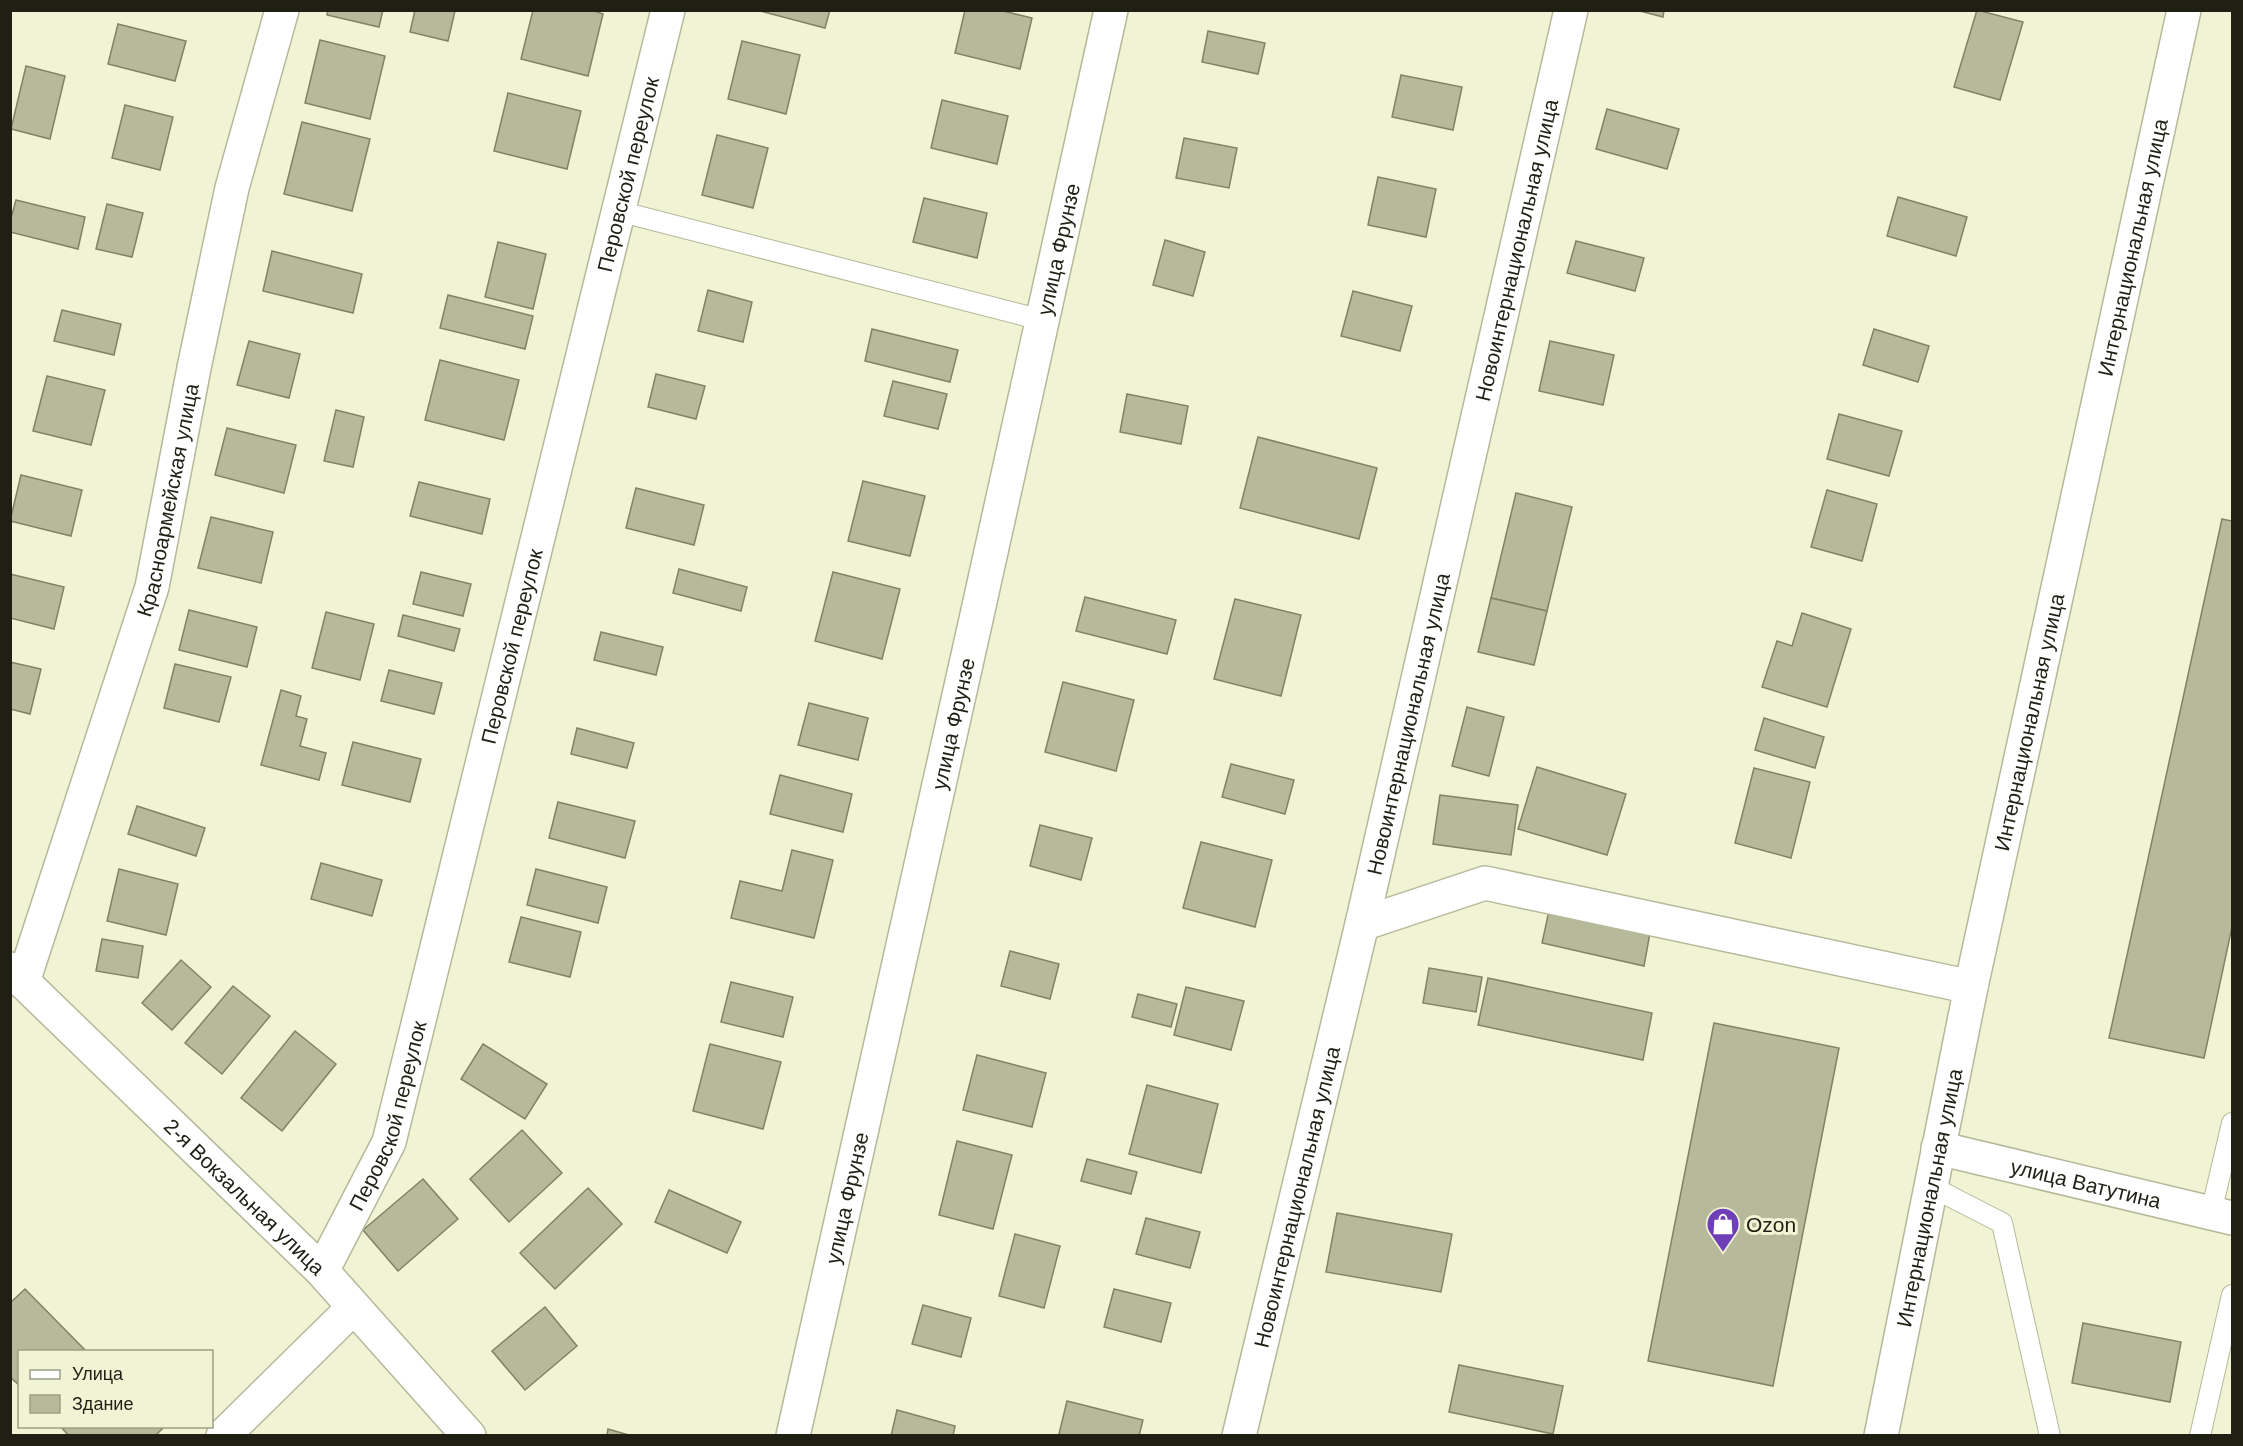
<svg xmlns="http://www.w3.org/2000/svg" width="2243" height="1446" font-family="Arial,sans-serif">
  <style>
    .building { fill: #b7b99b; stroke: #818266; stroke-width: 1.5 }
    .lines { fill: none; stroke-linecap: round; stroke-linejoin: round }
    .service-casing { stroke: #b6b89a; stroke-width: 22 }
    .minor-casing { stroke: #b6b89a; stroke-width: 36 }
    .tertiary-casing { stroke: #b6b89a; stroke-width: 36 }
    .primary-casing { stroke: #b6b89a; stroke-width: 36 }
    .service { stroke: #fff; stroke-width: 20 }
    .minor { stroke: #fff; stroke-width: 33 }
    .tertiary { stroke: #fff; stroke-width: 33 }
    .primary { stroke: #fff; stroke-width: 33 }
    .labels { text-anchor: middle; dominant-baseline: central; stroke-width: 6; stroke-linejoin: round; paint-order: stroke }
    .street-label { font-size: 21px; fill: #1f1f14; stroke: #f1f4d4 }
    .poi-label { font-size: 21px; fill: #1f1f14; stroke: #f1f4d4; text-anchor: start }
  </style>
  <rect width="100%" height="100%" fill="#f1f4d4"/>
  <!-- building -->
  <g class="building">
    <path d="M328 10H383L379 27 327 15Z"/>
    <path d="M415 10 455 11 448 41 410 32Z"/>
    <path d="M533 10H591L603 14 588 76 521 59Z"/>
    <path d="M756 10H830L825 28Z"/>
    <path d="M965 10H999L1032 18 1020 69 955 53Z"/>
    <path d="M1636 10H1664L1663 17Z"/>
    <path d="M1977 10 2023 22 2000 100 1954 87Z"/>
    <path d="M118 24 186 41 175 81 108 64Z"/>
    <path d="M1208 31 1265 43 1258 74 1202 62Z"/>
    <path d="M320 40 385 56 370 119 305 103Z"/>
    <path d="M742 41 800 55 786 114 728 99Z"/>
    <path d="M26 66 65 76 50 139 11 129Z"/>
    <path d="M1401 75 1462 87 1453 130 1392 117Z"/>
    <path d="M508 93 581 111 567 169 494 151Z"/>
    <path d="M942 100 1008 116 997 164 931 148Z"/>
    <path d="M125 105 173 117 160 170 112 158Z"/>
    <path d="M1607 109 1679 129 1667 169 1596 149Z"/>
    <path d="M302 122 370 139 352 211 284 194Z"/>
    <path d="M717 135 768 148 753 208 702 195Z"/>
    <path d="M1184 138 1237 148 1229 188 1176 178Z"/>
    <path d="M1378 177 1436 189 1426 237 1368 225Z"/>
    <path d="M1898 197 1967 217 1956 256 1887 236Z"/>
    <path d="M924 198 987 213 977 258 913 242Z"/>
    <path d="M16 200 85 217 78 249 10 232V222Z"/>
    <path d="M107 204 143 213 132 257 96 249Z"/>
    <path d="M1165 240 1205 252 1193 296 1153 285Z"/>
    <path d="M1576 241 1644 258 1635 291 1567 273Z"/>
    <path d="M498 242 546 254 533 309 485 297Z"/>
    <path d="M272 251 362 274 353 313 263 291Z"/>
    <path d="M708 290 752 302 743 342 698 331Z"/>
    <path d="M1353 291 1412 306 1400 351 1341 336Z"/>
    <path d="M448 295 533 316 525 349 440 328Z"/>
    <path d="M62 310 121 324 114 355 54 341Z"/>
    <path d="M872 329 958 350 950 382 865 361Z"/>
    <path d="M1874 329 1929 346 1918 382 1863 365Z"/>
    <path d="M249 341 300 354 289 398 237 385Z"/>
    <path d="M1550 341 1614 355 1603 405 1539 391Z"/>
    <path d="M440 360 519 380 504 440 425 420Z"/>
    <path d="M656 374 705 386 696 419 648 407Z"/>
    <path d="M47 376 105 390 91 445 33 431Z"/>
    <path d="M893 381 947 394 938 429 884 416Z"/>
    <path d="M1127 394 1188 406 1181 444 1120 432Z"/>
    <path d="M336 410 364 417 353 467 324 461Z"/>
    <path d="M1839 414 1902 431 1889 476 1827 459Z"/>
    <path d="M227 428 296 445 284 493 215 475Z"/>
    <path d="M1258 437 1377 468 1359 539 1240 508Z"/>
    <path d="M21 475 82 490 71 536 10 521Z"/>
    <path d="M863 481 925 496 910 556 848 541Z"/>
    <path d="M419 482 490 499 482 534 410 516Z"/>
    <path d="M636 488 704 505 694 545 626 528Z"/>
    <path d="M1827 490 1877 504 1862 561 1811 547Z"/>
    <path d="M1516 493 1572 507 1547 611 1491 598Z"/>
    <path d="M211 517 273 532 261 583 198 568Z"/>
    <path d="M2222 519 2232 521V927L2204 1058 2109 1038Z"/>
    <path d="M679 569 747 587 741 611 673 593Z"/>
    <path d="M421 572 471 584 463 616 413 604Z"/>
    <path d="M833 572 900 589 882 659 815 641Z"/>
    <path d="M10 574 64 587 54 629 10 618Z"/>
    <path d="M1085 597 1176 620 1167 654 1076 631Z"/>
    <path d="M1491 598 1547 611 1534 665 1478 652Z"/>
    <path d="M1235 599 1301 615 1281 696 1214 679Z"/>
    <path d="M189 610 257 627 247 667 179 650Z"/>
    <path d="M326 612 374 624 360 680 312 668Z"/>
    <path d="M1802 613 1851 629 1827 707 1762 687 1777 641 1792 646Z"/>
    <path d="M403 615 460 629 454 651 398 636Z"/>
    <path d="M601 632 663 647 656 675 594 660Z"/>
    <path d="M10 662 41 669 30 714 10 709Z"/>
    <path d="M175 664 231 677 219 722 164 708Z"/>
    <path d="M389 670 442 683 434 714 381 701Z"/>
    <path d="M1063 682 1134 700 1116 771 1045 752Z"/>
    <path d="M281 690 301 696 296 716 307 719 300 746 326 753 319 780 261 765Z"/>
    <path d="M809 703 868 718 858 760 798 745Z"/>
    <path d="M1467 707 1504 717 1489 776 1452 766Z"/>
    <path d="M1764 718 1824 737 1815 768 1755 750Z"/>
    <path d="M577 728 634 743 627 768 571 754Z"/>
    <path d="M353 742 421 759 410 802 342 785Z"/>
    <path d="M1231 764 1294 780 1285 814 1222 797Z"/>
    <path d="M1537 767 1626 794 1607 855 1518 829Z"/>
    <path d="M1754 768 1810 782 1791 858 1735 843Z"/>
    <path d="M780 775 852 794 843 832 770 814Z"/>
    <path d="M1440 795 1518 805 1511 855 1433 844Z"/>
    <path d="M558 802 635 821 625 858 549 838Z"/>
    <path d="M137 806 205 828 196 856 128 834Z"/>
    <path d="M1040 825 1092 838 1081 880 1030 866Z"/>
    <path d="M1201 842 1272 860 1255 927 1183 908Z"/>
    <path d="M792 850 833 860 814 938 731 918 740 881 782 891Z"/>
    <path d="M321 863 382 880 372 916 311 899Z"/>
    <path d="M119 869 178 884 166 935 107 921Z"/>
    <path d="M536 869 607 887 598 923 527 905Z"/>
    <path d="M1549 911 1650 933 1644 966 1542 943Z"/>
    <path d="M521 917 581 932 570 977 509 962Z"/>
    <path d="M102 939 143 946 138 978 96 971Z"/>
    <path d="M1010 951 1059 964 1050 999 1001 986Z"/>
    <path d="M181 960 211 987 172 1030 142 1003Z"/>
    <path d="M1429 968 1482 977 1476 1012 1423 1003Z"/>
    <path d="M1488 978 1652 1013 1643 1060 1478 1025Z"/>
    <path d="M731 982 793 997 783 1037 721 1022Z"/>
    <path d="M233 986 270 1016 222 1074 185 1043Z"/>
    <path d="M1186 987 1244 1001 1231 1050 1174 1035Z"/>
    <path d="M1138 994 1177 1004 1171 1027 1132 1017Z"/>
    <path d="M1714 1023 1839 1048 1773 1386 1648 1361Z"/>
    <path d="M295 1031 336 1064 282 1131 241 1098Z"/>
    <path d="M483 1044 547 1084 525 1119 461 1079Z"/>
    <path d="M710 1044 781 1062 763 1129 693 1111Z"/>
    <path d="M977 1055 1046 1073 1032 1127 963 1110Z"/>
    <path d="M1147 1085 1218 1104 1201 1173 1129 1154Z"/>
    <path d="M522 1130 562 1173 509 1222 470 1179Z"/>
    <path d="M957 1141 1012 1155 993 1229 939 1215Z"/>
    <path d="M1087 1159 1137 1172 1131 1194 1081 1181Z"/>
    <path d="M423 1179 458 1219 398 1271 363 1230Z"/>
    <path d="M588 1188 622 1224 555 1289 520 1253Z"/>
    <path d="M669 1190 741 1222 727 1253 655 1222Z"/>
    <path d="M1337 1213 1452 1234 1441 1292 1326 1272Z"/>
    <path d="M1146 1218 1200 1232 1190 1268 1136 1254Z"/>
    <path d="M1015 1234 1060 1246 1044 1308 999 1296Z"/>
    <path d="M25 1289 87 1352H20V1386L10 1377V1303Z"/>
    <path d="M1114 1289 1171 1303 1161 1342 1104 1327Z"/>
    <path d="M923 1305 971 1318 961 1357 912 1344Z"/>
    <path d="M545 1307 577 1346 525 1390 492 1351Z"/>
    <path d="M2083 1323 2181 1342 2170 1402 2072 1383Z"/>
    <path d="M1459 1365 1563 1386 1553 1434 1449 1412Z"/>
    <path d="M1067 1401 1143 1420 1139 1436H1066L1059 1434Z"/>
    <path d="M897 1410 955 1426 953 1436H891Z"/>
    <path d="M60 1426H161L163 1428 155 1436H69Z"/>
    <path d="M608 1429 632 1436H607Z"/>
  </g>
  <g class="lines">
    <!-- service casing -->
    <g class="service-casing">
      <g id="service">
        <path d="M618 211 1042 320"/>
        <path d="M1930 1186 2002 1223 2050 1436"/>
        <path d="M2211 1213 2232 1123"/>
        <path d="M2200 1436 2232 1295"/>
      </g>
    </g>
    <!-- minor casing -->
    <g class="minor-casing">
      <g id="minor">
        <path d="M1362 924 1485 883 1971 987"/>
        <path id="s1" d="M10 969 322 1271 469 1436"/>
        <path id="s2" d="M23 982 152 587 194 368 232 188 282 10"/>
        <path id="s3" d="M1938 1148 2232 1218"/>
        <path id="s4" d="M322 1271 389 1142 668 10"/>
        <path d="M223 1436 353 1308"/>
        <path id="s5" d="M1239 1436 1362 924 1571 10"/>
      </g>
    </g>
    <!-- tertiary casing -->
    <g class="tertiary-casing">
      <g id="tertiary">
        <path id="s6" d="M793 1436 975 624 1111 10"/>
      </g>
    </g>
    <!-- primary casing -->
    <g class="primary-casing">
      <g id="primary">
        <path id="s7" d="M1881 1436 1971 987 2184 10"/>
      </g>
    </g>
    <!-- service -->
    <use href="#service" class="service"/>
    <!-- minor -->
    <use href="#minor" class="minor"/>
    <!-- tertiary -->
    <use href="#tertiary" class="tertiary"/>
    <!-- primary -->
    <use href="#primary" class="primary"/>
  </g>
  <!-- icons -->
  <defs>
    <g id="shop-pin" transform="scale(1.725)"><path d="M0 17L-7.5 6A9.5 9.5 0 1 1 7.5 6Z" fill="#6e3fb7" stroke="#f1f4d4"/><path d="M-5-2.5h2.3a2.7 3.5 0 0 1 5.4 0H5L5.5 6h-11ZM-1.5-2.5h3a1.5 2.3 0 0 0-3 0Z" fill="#fff"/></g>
  </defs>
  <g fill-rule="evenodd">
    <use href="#shop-pin" x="1723" y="1224"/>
  </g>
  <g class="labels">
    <!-- street labels -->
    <g class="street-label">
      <text stroke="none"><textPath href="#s4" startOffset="1142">Перовской переулок</textPath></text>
      <text stroke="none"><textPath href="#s7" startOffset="1215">Интернациональная улица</textPath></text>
      <text stroke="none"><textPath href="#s6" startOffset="1216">улица Фрунзе</textPath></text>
      <text stroke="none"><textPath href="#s5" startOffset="1218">Новоинтернациональная улица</textPath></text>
      <text stroke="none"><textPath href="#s2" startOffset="504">Красноармейская улица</textPath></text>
      <text stroke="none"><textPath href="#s4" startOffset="656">Перовской переулок</textPath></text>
      <text stroke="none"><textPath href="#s7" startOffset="729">Интернациональная улица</textPath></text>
      <text stroke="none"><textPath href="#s6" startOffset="730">улица Фрунзе</textPath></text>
      <text stroke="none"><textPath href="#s5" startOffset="732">Новоинтернациональная улица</textPath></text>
      <text stroke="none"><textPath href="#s4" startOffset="170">Перовской переулок</textPath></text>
      <text stroke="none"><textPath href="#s3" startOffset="152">улица Ватутина</textPath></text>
      <text stroke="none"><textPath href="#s1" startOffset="327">2-я Вокзальная улица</textPath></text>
      <text stroke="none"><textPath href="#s6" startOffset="244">улица Фрунзе</textPath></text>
      <text stroke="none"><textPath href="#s5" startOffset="246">Новоинтернациональная улица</textPath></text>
      <text stroke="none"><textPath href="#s7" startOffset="243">Интернациональная улица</textPath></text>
    </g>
    <!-- poi labels -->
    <g class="poi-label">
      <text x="1746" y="1224">Ozon</text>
    </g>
  </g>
  <!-- border -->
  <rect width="2243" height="1446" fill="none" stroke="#1f1f14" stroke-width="24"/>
  <!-- legend -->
  <rect x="18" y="1350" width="195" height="78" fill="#f1f4d4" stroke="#9d9f87" stroke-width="1.5"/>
  <rect x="30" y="1370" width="30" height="9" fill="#ffffff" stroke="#9d9f87" stroke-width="1.5"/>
  <text x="72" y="1380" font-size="18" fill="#1f1f14">Улица</text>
  <rect x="30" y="1395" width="30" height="18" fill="#b7b99b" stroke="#9d9f87" stroke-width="1.5"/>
  <text x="72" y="1410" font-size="18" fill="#1f1f14">Здание</text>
</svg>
